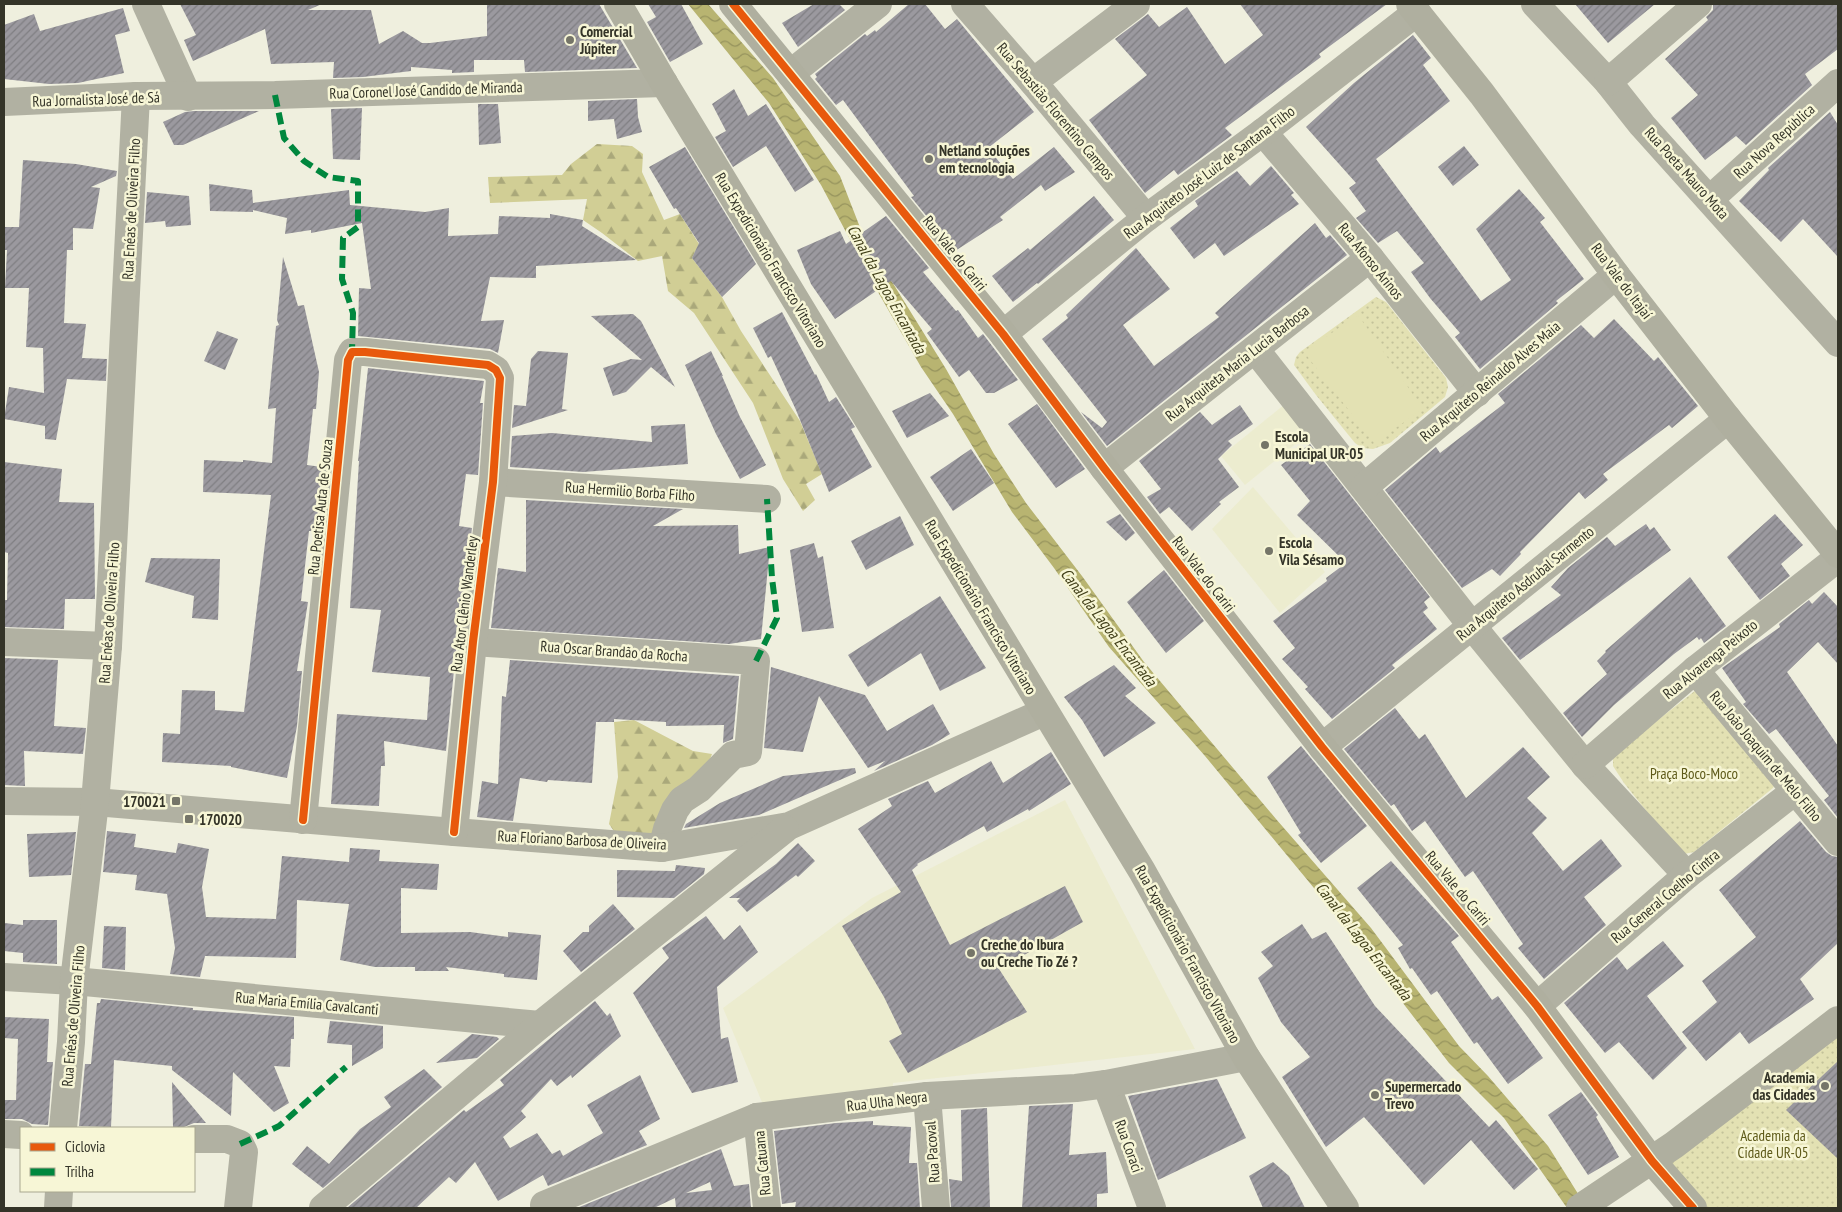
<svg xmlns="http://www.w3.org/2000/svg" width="1842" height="1212" font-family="'PT Sans Narrow',sans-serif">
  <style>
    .built { fill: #ececcf }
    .grass { fill: url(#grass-dots) }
    .forest { fill: url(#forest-firs) }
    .pitch { fill: #e3e1b3 }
    .water { fill: url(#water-waves) }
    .building { fill: url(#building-hatch); fill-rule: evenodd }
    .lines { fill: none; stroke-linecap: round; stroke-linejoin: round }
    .street { stroke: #b1b1a2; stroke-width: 28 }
    .secondary { stroke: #afaf9f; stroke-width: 28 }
    .quiet { stroke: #00873e; stroke-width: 6; stroke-dasharray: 12 6; stroke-linecap: butt }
    .cycleway-casing { stroke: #f7f6d6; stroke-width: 11 }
    .cycleway { stroke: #e8590c; stroke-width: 8 }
    .poi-dot { fill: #757568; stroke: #f7f6d6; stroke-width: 2 }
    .labels { text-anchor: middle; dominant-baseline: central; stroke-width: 5; stroke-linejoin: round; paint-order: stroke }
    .poi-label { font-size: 15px; font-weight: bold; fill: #343428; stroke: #f7f6d6; text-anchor: start }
    .street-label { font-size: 15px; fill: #343428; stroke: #f7f6d6 }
    .park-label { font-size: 15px; fill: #5e5a19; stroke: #f7f6d6 }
    .water-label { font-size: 16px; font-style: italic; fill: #413f19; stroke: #f7f6d6 }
  </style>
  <defs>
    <pattern id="grass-dots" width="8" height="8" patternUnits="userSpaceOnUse" patternTransform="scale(1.25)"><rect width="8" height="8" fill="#e3e1b3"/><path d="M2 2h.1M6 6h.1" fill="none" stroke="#c3c29a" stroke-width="1.8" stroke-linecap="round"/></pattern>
    <pattern id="forest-firs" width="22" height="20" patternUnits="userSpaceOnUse" patternTransform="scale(1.25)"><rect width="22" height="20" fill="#d1ce95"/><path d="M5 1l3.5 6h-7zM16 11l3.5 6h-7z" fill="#aaa87a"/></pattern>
    <pattern id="water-waves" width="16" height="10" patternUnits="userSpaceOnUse" patternTransform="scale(1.25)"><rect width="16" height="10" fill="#b8b471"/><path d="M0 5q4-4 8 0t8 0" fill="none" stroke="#96935d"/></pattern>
    <pattern id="building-hatch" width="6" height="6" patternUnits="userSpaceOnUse" patternTransform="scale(1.25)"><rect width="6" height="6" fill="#9b999f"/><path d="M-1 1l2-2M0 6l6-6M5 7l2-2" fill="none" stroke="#7f7e82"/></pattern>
  </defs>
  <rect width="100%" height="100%" fill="#efefde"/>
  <!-- built -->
  <g class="built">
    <path d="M1285 404 1309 433 1245 485 1221 456Z"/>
    <path d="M1253 487 1325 572 1280 613 1212 529Z"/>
    <path d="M1065 800 1195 1049 893 1083 892 1099 769 1119 723 1008 872 898Z"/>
  </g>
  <!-- grass -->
  <g class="grass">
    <path d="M1376 297 1386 302 1446 378 1448 387 1445 397 1390 443 1373 449 1362 448 1355 443 1316 395 1294 365 1296 357 1300 352Z"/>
    <path d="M1696 690 1775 784 1773 788 1694 852 1684 854 1676 848 1624 783 1613 766V758L1616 753Z"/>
    <path d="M1838 1013V1208H1692L1645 1159Z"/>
  </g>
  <!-- forest -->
  <g class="forest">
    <path d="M597 144 632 146 643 154 642 172 664 220 680 214 699 244 692 258 722 297 741 331 800 421 822 474 806 484 815 500 803 511 783 479 753 403 694 313 668 291 662 256 638 261 602 233 583 220 587 199 490 203 488 177 562 175 571 164Z"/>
    <path d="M634 720 693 751 712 754 708 765 656 839 618 837 609 824 618 777 614 722Z"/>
  </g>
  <!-- pitch -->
  <path class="pitch" d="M1358 315 1423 409 1374 443 1304 352Z"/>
  <!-- water -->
  <path class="water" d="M688 4H708L773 78 840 176 863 235 946 369 994 454 1026 503 1082 576 1144 662 1276 819 1371 928 1459 1046 1488 1076 1548 1146 1587 1208H1567L1504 1118 1449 1063 1323 899 1205 756 1109 647 1054 568 1012 512 953 414 921 367 878 292 821 185 769 103Z"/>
  <!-- building -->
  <g class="building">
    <path d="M180 4H322L308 10H371L379 44 403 31 422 43H430L487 36V4H599L637 68 525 72 524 60H474V72L452 73V70L411 67V71L363 77 333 78 334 62 271 64 265 29 193 61 184 40 196 35Z"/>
    <path d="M648 4H681L703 44 670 62 647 22 656 17Z"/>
    <path d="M814 4H839L845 10 798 47 782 23Z"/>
    <path d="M909 4H925L945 29 957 19 1034 112 988 148 1013 179 1054 147 1075 172 1045 191 1041 185 1000 217 1003 220 955 251 911 197 914 196 843 100 836 105 815 79 817 77 815 74 865 34 867 36 875 30 876 32Z"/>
    <path d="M1240 4H1387L1319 54 1321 57 1225 128 1232 135 1178 175 1174 170 1145 193 1089 120 1147 75 1115 39 1148 14 1159 27 1187 7 1225 64 1263 35Z"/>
    <path d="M1575 4H1655L1608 43Z"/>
    <path d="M1713 4H1838V49L1805 74 1812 85 1746 145 1736 136 1705 160 1671 118 1698 95 1665 59 1708 20 1706 17 1713 10Z"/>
    <path d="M123 8 130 31 115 35 124 73 78 83 49 84 4 79V25L34 14 40 31Z"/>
    <path d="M1413 35 1431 58 1423 65 1450 101 1376 159 1481 301 1511 280 1476 229 1519 189 1545 218 1540 222 1584 279 1556 301 1558 303 1480 369 1455 337 1460 333 1430 298 1411 272 1424 263 1397 231 1378 243 1356 218 1366 211 1349 188 1356 183 1306 127 1354 83Z"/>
    <path d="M734 89 748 116 766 104 814 180 795 192 766 146 733 167 715 137 726 131 712 104Z"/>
    <path d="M637 99 638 117 642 132 617 139 614 119 588 121V101Z"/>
    <path d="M478 104H498L501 143 479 145Z"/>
    <path d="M362 108 360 160 333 159 331 109Z"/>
    <path d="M194 111H259L183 145H174L163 122 185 112Z"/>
    <path d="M1830 112 1838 125V257L1803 219 1781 242 1739 201 1769 170 1768 168Z"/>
    <path d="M1464 146 1479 165 1453 186 1438 167Z"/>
    <path d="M685 147 756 264 722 297 692 258 699 243 676 208 674 209 649 167Z"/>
    <path d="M23 160 76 164 117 171 116 176 91 187 100 188 93 229 73 228V250H67L64 323 86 324 82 358 107 359 106 381 67 379 56 440 45 439V426L4 419 9 387 44 393 43 348 26 347 29 288H5L7 250H4V227H19Z"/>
    <path d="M1271 166 1294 193 1291 195 1299 204 1224 256 1215 243 1194 259 1170 228 1198 206 1195 201 1237 171 1250 186Z"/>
    <path d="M209 184 252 190 253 203 349 190 350 205 425 212 449 208 448 236 498 234 499 216 550 218V214L583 220 582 226 636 260 536 266V278L490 277 481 321 504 320 498 353 490 349 358 336 359 288 371 289 362 223 311 233V230L285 234 287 218 253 210V212L210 211Z"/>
    <path d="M147 192 189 196 191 225 166 227 165 221 145 223Z"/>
    <path d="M1094 196 1114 220 1038 284 1037 283 1013 302 992 276 1028 248 1030 250Z"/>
    <path d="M886 216 929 268 923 272 956 311 958 310 978 338 983 334 1018 380 994 393H986L969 370 959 377 927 333 932 329 891 281 835 319 811 284 797 250 840 231 846 244Z"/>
    <path d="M1315 223 1326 238 1330 235 1347 255 1107 446 1081 412 1102 428 1107 422 1042 339 1068 318 1066 315 1136 248 1170 289 1123 325 1154 366 1219 317 1215 313Z"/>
    <path d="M283 257 298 306 304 305 319 372 316 409H313L307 465 322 467 316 531H309L301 601 308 602 297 671H302L297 726 287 778 231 767V766L162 762 163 733 180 734 182 690 215 691V710L244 712 271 495 203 492 204 460 243 462V460L272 463 276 408 268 409 276 326 279 325 277 320Z"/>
    <path d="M782 312 815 375 816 374 829 402 836 397 855 427 851 429 872 467 829 492 796 410 771 356 768 358 753 328Z"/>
    <path d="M633 314 641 321 675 387 651 367 626 392 613 396 603 368 631 359 642 360 591 316Z"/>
    <path d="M1614 319 1654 361 1658 357 1698 406 1672 428 1669 425 1603 474 1608 480 1585 499 1579 492 1520 552 1521 554 1500 576 1492 569 1462 588 1385 490 1436 447 1440 453 1505 403 1498 394 1581 325 1594 338Z"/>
    <path d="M217 331 238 339 225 370 204 361Z"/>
    <path d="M538 351 568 353 562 409 568 410 512 428 514 405 526 406 531 359Z"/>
    <path d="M711 351 723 376H722L740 417 766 465 740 479 716 434 685 365Z"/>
    <path d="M368 368 484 381 480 403H483L478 475 466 474 459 526 472 528 457 640 446 751 384 741 385 766H381L379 806 331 804 337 714 427 720 430 677 372 672 381 610 350 608 359 461H358Z"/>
    <path d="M930 393 949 416 907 438 892 411Z"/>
    <path d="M1037 404 1085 469 1056 488 1008 424Z"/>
    <path d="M1240 405 1253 424 1228 441 1232 445 1218 459 1239 487 1219 502 1221 504 1192 531 1169 507 1160 514 1147 497 1161 489 1139 461 1200 412 1212 425Z"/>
    <path d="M685 424 688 464 583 472 510 467 512 436 552 433 652 442 651 426Z"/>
    <path d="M1310 444 1430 597 1424 602 1428 608 1423 612 1437 629 1392 665 1395 668 1332 719 1305 689 1308 687 1282 659 1295 648 1273 621 1327 581 1326 578 1346 563 1297 515 1310 501 1281 465Z"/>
    <path d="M971 449 994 483 953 511 930 477Z"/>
    <path d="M4 462 62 469 59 502 94 503 95 599H65L64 629 4 627V600H7L8 553 4 552Z"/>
    <path d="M526 500 683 509 653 526 738 525 739 554 770 547 761 639 729 644 491 628 498 568 526 572Z"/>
    <path d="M1120 514 1135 533 1126 541 1106 522Z"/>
    <path d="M1775 514 1803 545 1781 564 1790 576 1760 600 1727 557Z"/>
    <path d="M900 516 914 545 866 570 851 541Z"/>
    <path d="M1646 524 1650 530 1654 527 1671 550 1520 660 1502 638 1561 595 1551 587 1568 568 1607 537 1615 546Z"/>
    <path d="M814 543 818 558 823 556 834 628 802 632 790 550Z"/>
    <path d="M151 558 220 559 218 620 192 618 194 596 145 582Z"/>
    <path d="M1164 570 1204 621 1166 653 1127 602Z"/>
    <path d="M1690 577 1726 626 1704 643 1701 638 1699 640 1697 637 1674 654 1614 705 1582 737 1563 713 1607 674 1597 661 1606 652 1605 651Z"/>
    <path d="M1824 592 1838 607V664L1818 642 1787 672 1838 746V818L1824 800 1829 796 1776 729 1769 734 1743 704 1746 702 1722 668 1780 627 1779 624 1809 600 1812 604Z"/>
    <path d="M940 596 986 668 940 691 921 653 868 687 848 655Z"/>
    <path d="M4 658 58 660 54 726 86 728 83 754 24 751 25 786 4 785Z"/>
    <path d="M510 660 739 676 733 739 723 743 724 725 666 726V722L614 719V722H596L592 783 548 780 547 782 520 778 513 821 477 817 482 781 498 784 502 696 506 697Z"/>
    <path d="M1114 665 1136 688 1125 696 1156 723 1104 757 1082 720 1064 697Z"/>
    <path d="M771 667 865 695 887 731 933 704 950 734 932 745 874 771 885 761 868 768 819 696 803 752 764 748Z"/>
    <path d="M1395 708 1419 739 1425 734 1466 798 1523 747 1550 777 1527 798 1547 818 1532 833 1563 871 1601 839 1622 866 1584 897 1606 925 1544 979 1518 948 1523 944 1473 871 1465 877 1425 821 1412 831 1394 804 1391 806 1344 749Z"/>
    <path d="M1301 746 1367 826 1321 863 1298 835 1301 833 1267 777Z"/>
    <path d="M1051 752 1071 784 1029 811 1028 809 987 832 984 826 917 864 918 865 912 870 950 945 1065 886 1083 922 999 969 1027 1012 908 1073 889 1041 902 1034 884 997 842 926 901 892 858 829 892 806 888 799 928 781 935 793 991 761 1003 783Z"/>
    <path d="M855 768 856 773 759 815 684 828 686 824 720 803 783 776Z"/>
    <path d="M1800 821 1826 852 1832 856 1838 857V943L1800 979 1814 999 1749 1044 1740 1032 1706 1061 1682 1032 1717 1002 1702 981 1756 937 1719 890Z"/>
    <path d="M107 831 136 834 134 847 176 853 178 843 209 849 202 887 206 917 276 919 282 856 349 862 350 848 380 850 379 861 439 864 437 890 401 888V933L470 932 508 937V932L541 935 537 980 504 977V974L446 967 449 971H415V967H375L340 960 349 904 297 900 296 958 205 956 200 977 170 974 175 948 167 894 135 890 137 875 103 872Z"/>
    <path d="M76 832 71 875 29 877 27 834Z"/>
    <path d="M798 843 815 861 798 877 796 875 747 912 737 901 740 898H729L776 864Z"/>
    <path d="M1391 861 1459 936 1451 942 1492 1000 1498 996 1543 1058 1508 1084 1477 1042 1474 1044 1437 991 1431 995 1412 968 1410 969 1398 948 1403 945 1357 888Z"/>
    <path d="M676 865 705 868 704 874 674 898 617 897V870L675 871Z"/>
    <path d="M613 904 635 929 581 972 563 951 583 932H589V926Z"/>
    <path d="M706 916 724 940 740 925 758 952 717 987 721 1039 728 1037 738 1082 692 1093 633 993 669 958 662 948Z"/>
    <path d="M23 920H57V964L23 962V953L4 951V923L23 925Z"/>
    <path d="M1302 924 1312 939 1326 932 1375 1006 1489 1127 1496 1120 1538 1169 1514 1190 1471 1140 1424 1185 1364 1117 1326 1147 1282 1077 1310 1057 1281 1022 1258 978 1273 966 1261 952Z"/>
    <path d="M104 926 126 927 125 970 102 968Z"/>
    <path d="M1663 941 1684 966 1647 996 1687 1048 1653 1080 1619 1042 1605 1053 1564 1003 1617 957 1627 970Z"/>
    <path d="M101 999 193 1008V1010L294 1017V1039H291L290 1067 274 1066 289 1103 274 1112 233 1072 231 1116 172 1070V1066L114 1060 111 1127 79 1126 85 1064H91L97 1003H100Z"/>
    <path d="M595 1001 607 1016 610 1013 621 1036 572 1078 571 1075 557 1086 551 1079 521 1111 526 1117 503 1137 510 1148 537 1133 552 1154 560 1150 563 1156 603 1133 587 1105 640 1075 660 1119 639 1131 647 1145 548 1186 543 1175 498 1201 475 1162 456 1183 449 1177 416 1208 348 1207 464 1110 466 1112 504 1085 500 1080Z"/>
    <path d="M4 1017 49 1019 47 1062H53L48 1125 32 1124 22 1119H4V1100H16L18 1039 4 1038Z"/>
    <path d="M330 1021 383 1026V1048L352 1066V1045L327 1043Z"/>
    <path d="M472 1034 497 1037 499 1039 477 1058 436 1063Z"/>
    <path d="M1838 1061V1159L1786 1110Z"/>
    <path d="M424 1069 442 1087 323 1188 292 1164 307 1146 329 1164 360 1129 391 1107 384 1097Z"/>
    <path d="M1217 1079 1246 1138 1158 1180 1128 1096Z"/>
    <path d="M172 1082 206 1123H194L184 1127H173Z"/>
    <path d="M1581 1092 1598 1115 1596 1117 1619 1157 1588 1175 1548 1115Z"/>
    <path d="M1073 1104 1069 1155 1106 1152 1108 1193 1097 1194V1208H1022L1029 1106Z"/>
    <path d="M987 1108 990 1208H951L949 1179 962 1181 961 1110Z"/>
    <path d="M873 1121V1125L911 1127 909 1163H917L920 1208H795L796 1202 782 1204 774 1131 836 1123Z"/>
    <path d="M721 1149 734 1186 749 1184 751 1208H676L675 1198 654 1208H577ZM710 1182 712 1190 686 1193Z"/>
    <path d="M1273 1162 1289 1176 1305 1208H1263L1249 1176Z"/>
  </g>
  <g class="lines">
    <!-- street -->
    <g class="street">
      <path d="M146 4 188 97"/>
      <path d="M965 4 1033 82 1146 218"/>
      <path d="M1535 4 1608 82 1642 125 1838 343"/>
      <path d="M791 73 878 4"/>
      <path d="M1033 82 1136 4"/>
      <path d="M1608 82 1698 4"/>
      <path d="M4 102 136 96 275 95 664 83"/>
      <path d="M1263 132 1370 258 1477 393"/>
      <path d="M1710 199 1838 83"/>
      <path d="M1003 334 1146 218 1263 132 1417 12"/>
      <path d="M1255 349 1472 626 1585 765 1687 875"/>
      <path d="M1104 468 1370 258"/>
      <path d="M493 482 767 499"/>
      <path d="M1364 487 1616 275"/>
      <path d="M4 642 108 646"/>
      <path d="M473 642 756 661 748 752 733 755 699 789 682 800 675 810 667 829 662 848"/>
      <path d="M1695 670 1838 842"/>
      <path d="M1322 747 1728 419"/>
      <path d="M1585 765 1695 670 1838 558"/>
      <path d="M4 801 95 802 454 832 662 848 789 826 1044 712"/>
      <path d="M303 820 348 360 352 352H365L488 365 496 370 500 378 493 482 473 642 454 832"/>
      <path d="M4 977 74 981 540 1025"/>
      <path d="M1537 1006 1687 875 1795 791"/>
      <path d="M1106 1084 1152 1208"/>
      <path d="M927 1096 936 1208"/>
      <path d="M757 1117 767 1208"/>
      <path d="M63 1128 71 1042 74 981 95 802 108 646 136 96"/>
      <path d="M4 1134 21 1135"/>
      <path d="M194 1139H227L240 1144 244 1152 238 1208"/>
      <path d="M544 1205 757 1117 927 1096 1076 1088 1106 1084 1246 1057"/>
      <path d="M58 1208 59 1191"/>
      <path d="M323 1208 540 1025 785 829"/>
    </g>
    <!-- secondary -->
    <g class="secondary">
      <path d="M618 4 664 83 1142 871 1246 1057 1345 1208"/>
      <path d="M733 4 1003 334 1104 468 1322 747 1537 1006 1652 1161 1693 1208"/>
      <path d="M1410 4 1482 94 1616 275 1728 419 1838 554"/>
      <path d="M1580 1208 1674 1145 1838 1020"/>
    </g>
    <!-- quiet -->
    <g class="quiet">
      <path d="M275 95 284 138 304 161 328 177 358 181V227L343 238 342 279 353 313 352 352"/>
      <path d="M756 661 777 618 772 578 767 499"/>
      <path d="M240 1144 279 1126 346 1067"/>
    </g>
    <!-- cycleway casing -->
    <g class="cycleway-casing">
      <g id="cycleway">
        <path d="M733 4 1003 334 1104 468 1322 747 1537 1006 1652 1161 1693 1208"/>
        <path d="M303 820 348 360 352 352H365L488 365 496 370 500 378 493 482 473 642 454 832"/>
      </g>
    </g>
    <!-- cycleway -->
    <use href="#cycleway" class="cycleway"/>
  </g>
  <!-- markers -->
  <g class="poi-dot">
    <circle cx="570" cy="40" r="5"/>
    <circle cx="929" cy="159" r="5"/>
    <circle cx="1265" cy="445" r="5"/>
    <circle cx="1269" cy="551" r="5"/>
    <rect x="171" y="796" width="10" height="10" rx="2.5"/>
    <rect x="184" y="814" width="10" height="10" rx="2.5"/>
    <circle cx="971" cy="953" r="5"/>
    <circle cx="1825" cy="1086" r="5"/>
    <circle cx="1375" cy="1095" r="5"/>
  </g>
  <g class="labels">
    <!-- poi labels -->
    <g class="poi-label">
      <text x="580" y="31">Comercial<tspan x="580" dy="17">Júpiter</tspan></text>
      <text x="939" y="150">Netland soluções<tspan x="939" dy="17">em tecnologia</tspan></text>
      <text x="1275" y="436">Escola<tspan x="1275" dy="17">Municipal UR-05</tspan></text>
      <text x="1279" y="542">Escola<tspan x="1279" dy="17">Vila Sésamo</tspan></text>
      <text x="166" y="801" text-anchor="end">170021</text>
      <text x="199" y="819">170020</text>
      <text x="981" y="944">Creche do Ibura<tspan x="981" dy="17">ou Creche Tio Zé ?</tspan></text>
      <text x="1815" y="1077" text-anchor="end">Academia<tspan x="1815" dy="17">das Cidades</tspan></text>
      <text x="1385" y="1086">Supermercado<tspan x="1385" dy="17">Trevo</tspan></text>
    </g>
    <!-- street labels -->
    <g class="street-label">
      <text transform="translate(426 90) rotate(-2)">Rua Coronel José Candido de Miranda</text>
      <text transform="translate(96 99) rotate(-2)">Rua Jornalista José de Sá</text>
      <text transform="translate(1056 111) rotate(50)">Rua Sebastião Florentino Campos</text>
      <text transform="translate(1774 141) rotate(-42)">Rua Nova República</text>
      <text transform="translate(1209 172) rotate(-37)">Rua Arquiteto José Luiz de Santana Filho</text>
      <text transform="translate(1687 173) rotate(48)">Rua Poeta Mauro Mota</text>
      <text transform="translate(131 209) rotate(-87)">Rua Enéas de Oliveira Filho</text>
      <text transform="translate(955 253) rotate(51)">Rua Vale do Cariri</text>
      <text transform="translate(771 260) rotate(59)">Rua Expedicionário Francisco Vitoriano</text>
      <text transform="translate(1371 261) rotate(51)">Rua Afonso Arinos</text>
      <text transform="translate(1622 281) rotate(53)">Rua Vale do Itajaí</text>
      <text transform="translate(1237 363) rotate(-38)">Rua Arquiteta Maria Lucia Barbosa</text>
      <text transform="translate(1490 381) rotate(-40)">Rua Arquiteto Reinaldo Alves Maia</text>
      <text transform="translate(630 491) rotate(4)">Rua Hermilio Borba Filho</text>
      <text transform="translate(320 507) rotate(-84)">Rua Poetisa Auta de Souza</text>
      <text transform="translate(1204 574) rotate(52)">Rua Vale do Cariri</text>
      <text transform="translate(1525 583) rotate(-39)">Rua Arquiteto Asdrubal Sarmento</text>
      <text transform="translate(464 604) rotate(-83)">Rua Ator Clênio Wanderley</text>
      <text transform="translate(981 607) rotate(59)">Rua Expedicionário Francisco Vitoriano</text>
      <text transform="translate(109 613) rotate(-86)">Rua Enéas de Oliveira Filho</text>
      <text transform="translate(614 651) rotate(4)">Rua Oscar Brandão da Rocha</text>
      <text transform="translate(1710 659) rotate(-39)">Rua Alvarenga Peixoto</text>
      <text transform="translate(1766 756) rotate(50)">Rua João Joaquim de Melo Filho</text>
      <text transform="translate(582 840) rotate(3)">Rua Floriano Barbosa de Oliveira</text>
      <text transform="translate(1458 888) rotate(50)">Rua Vale do Cariri</text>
      <text transform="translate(1665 896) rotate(-40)">Rua General Coelho Cintra</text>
      <text transform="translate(1188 954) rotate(61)">Rua Expedicionário Francisco Vitoriano</text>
      <text transform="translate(307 1003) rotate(5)">Rua Maria Emília Cavalcanti</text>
      <text transform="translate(73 1016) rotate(-85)">Rua Enéas de Oliveira Filho</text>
      <text transform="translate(887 1101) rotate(-7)">Rua Ulha Negra</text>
      <text transform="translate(1129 1146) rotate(70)">Rua Coraci</text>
      <text transform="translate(932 1152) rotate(-94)">Rua Pacoval</text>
      <text transform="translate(762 1163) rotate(-96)">Rua Catuana</text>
    </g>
    <!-- park labels -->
    <g class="park-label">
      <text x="1694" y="773">Praça Boco-Moco</text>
      <text x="1773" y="1135">Academia da<tspan x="1773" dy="17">Cidade UR-05</tspan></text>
    </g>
    <!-- water labels -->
    <g class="water-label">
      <text transform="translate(887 289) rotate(61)">Canal da Lagoa Encantada</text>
      <text transform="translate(1109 627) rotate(52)">Canal da Lagoa Encantada</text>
      <text transform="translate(1364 941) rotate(52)">Canal da Lagoa Encantada</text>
    </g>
  </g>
  <!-- border -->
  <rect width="1842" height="1212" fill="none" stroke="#343428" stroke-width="10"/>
  <!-- legend -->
  <rect x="20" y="1127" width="175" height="65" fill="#f7f6d6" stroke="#a9a890"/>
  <rect x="30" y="1143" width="25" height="8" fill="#e8590c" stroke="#a9a890"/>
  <text x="65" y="1152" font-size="15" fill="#343428">Ciclovia</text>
  <rect x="30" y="1168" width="25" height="8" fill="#00873e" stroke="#a9a890"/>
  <text x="65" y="1177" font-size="15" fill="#343428">Trilha</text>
</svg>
